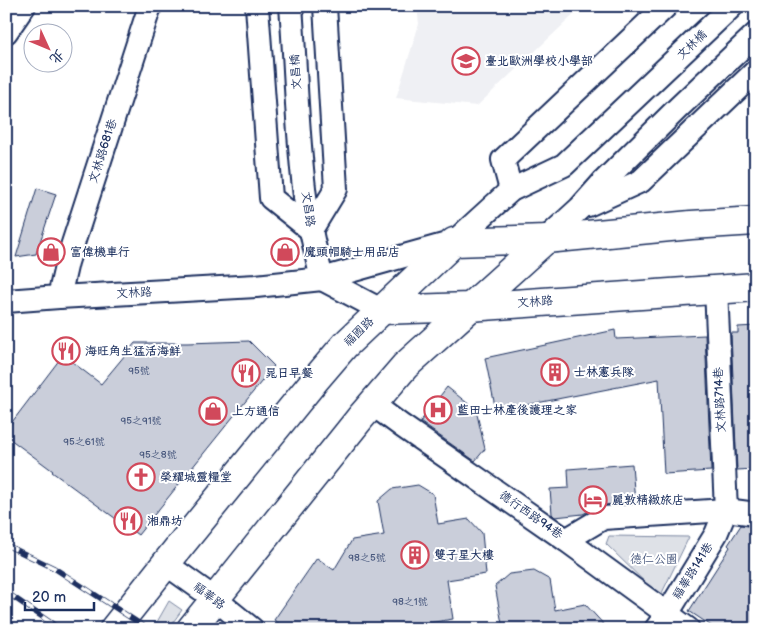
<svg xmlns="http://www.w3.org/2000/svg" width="762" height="635" font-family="'Balsamiq Sans','LXGW WenKai TC',sans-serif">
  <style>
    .built { fill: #eff0f4 }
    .green { fill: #dee1e7; stroke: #7c88a2 }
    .building { fill: #caceda; stroke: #1b2f5e }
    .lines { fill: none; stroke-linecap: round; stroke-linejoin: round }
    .minor-casing { stroke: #1b2f5e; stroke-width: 26 }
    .major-casing { stroke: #1b2f5e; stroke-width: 31 }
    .minor { stroke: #fff; stroke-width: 22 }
    .major { stroke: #fff; stroke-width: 28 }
    .rail-casing { stroke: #1b2f5e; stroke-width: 5.5 }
    .rail { stroke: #fff; stroke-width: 4; stroke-dasharray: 11; stroke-linecap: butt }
    .labels { text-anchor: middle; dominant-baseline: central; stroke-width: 4; stroke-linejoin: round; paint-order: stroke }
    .number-label { font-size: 10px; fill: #47577d }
    .street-label { font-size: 12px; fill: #1b2f5e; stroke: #fff }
    .poi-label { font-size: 12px; font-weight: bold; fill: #1b2f5e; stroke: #fff; text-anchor: start }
    .park-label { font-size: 12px; fill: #4c5c80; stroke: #fff }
  </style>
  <rect width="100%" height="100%" fill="#fff"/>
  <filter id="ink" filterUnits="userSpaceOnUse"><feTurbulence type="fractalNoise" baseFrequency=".02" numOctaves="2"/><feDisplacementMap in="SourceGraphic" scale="10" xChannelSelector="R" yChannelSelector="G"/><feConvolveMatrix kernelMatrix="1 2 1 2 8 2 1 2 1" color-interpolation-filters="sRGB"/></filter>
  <g filter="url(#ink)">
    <!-- built -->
    <path class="built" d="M417 6H583L477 106 396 98 419 24Z"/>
    <!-- green -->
    <g class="green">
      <path d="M609 536 689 537 660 597 606 544Z"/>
      <path d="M169 601 182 610 168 629H153Z"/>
    </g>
    <!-- building -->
    <g class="building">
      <path d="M37 188 56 194 36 254 16 257Z"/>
      <path d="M756 326V469L737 470 731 333H738V327Z"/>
      <path d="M615 330 616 339 705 335 711 471 664 474 659 379 496 411 485 358Z"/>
      <path d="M249 341 274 366 138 535 52 472 53 471 6 436V430L63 355 101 384 135 343H187Z"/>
      <path d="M447 387 476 410 485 449 475 461 420 422Z"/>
      <path d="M632 464 635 503 602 505 596 507 583 514 555 517 552 514 550 489 569 488 568 469Z"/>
      <path d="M418 485 433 494 438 524 469 519 482 533 486 574 447 580 453 619 392 629H287L274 620 317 558 334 570 352 540 384 535 378 501 392 489Z"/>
      <path d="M741 525 756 527V629H716L689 611 730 547 728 545Z"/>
      <path d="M534 571 550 580 555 610 585 604 608 629H503L495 586 509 574Z"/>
    </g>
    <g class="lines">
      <!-- minor casing -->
      <g class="minor-casing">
        <g id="minor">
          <path d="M257 6 271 198 311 230 336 189 325 6"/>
          <path d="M291 6C296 72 297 139 306 204 310 229 316 254 322 279"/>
          <path d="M6 32 24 6"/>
          <path d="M511 190 503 160 666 6"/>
          <path d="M588 205 641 181 756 71"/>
          <path d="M546 239 580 208 604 181 678 108 756 34"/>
          <path d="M322 279 381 310"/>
          <path d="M59 297 67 262 150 6"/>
          <path d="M6 301 59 297 256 286 322 279 454 242 511 190 564 165 732 6"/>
          <path d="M372 404 402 426 566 540 688 629"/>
          <path d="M566 540 603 518 726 510 756 514"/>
          <path d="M166 564 215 599 252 629"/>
          <path d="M656 629 667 614 716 534 726 510 716 289"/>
        </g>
      </g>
      <!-- major casing -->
      <g class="major-casing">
        <g id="major">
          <path d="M381 310 469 307 756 287"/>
          <path d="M114 629 179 547 315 380 345 345 454 242 546 239 691 225 756 221"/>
          <path d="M191 629 361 417 405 366 546 239"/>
        </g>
      </g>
      <!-- minor -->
      <use href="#minor" class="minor"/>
      <!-- major -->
      <use href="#major" class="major"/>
      <!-- rail casing -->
      <g class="rail-casing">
        <g id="rail">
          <path d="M6 545 54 568 148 629"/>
          <path d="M6 592 60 629"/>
        </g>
      </g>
      <!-- rail -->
      <use href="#rail" class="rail"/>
    </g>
  </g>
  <!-- icons -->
  <defs>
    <g id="school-ring" transform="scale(1.4375)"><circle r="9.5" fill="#fff" stroke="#d1495b" stroke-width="1.5"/><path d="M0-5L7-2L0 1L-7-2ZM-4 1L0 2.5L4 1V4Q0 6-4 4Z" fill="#d1495b"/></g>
    <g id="shop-ring" transform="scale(1.4375)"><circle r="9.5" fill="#fff" stroke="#d1495b" stroke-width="1.5"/><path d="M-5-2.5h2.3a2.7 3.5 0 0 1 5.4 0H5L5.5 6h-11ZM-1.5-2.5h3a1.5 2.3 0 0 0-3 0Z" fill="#d1495b"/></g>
    <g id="restaurant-ring" transform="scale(1.4375)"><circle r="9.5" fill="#fff" stroke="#d1495b" stroke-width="1.5"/><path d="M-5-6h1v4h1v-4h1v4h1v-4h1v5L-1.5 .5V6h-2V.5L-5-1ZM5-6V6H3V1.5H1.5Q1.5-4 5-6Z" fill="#d1495b"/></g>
    <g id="building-ring" transform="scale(1.4375)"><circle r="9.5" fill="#fff" stroke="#d1495b" stroke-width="1.5"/><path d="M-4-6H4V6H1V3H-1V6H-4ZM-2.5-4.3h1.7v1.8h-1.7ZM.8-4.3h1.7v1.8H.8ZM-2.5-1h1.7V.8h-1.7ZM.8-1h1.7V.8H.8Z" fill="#d1495b"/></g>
    <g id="hospital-ring" transform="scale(1.4375)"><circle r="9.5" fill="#fff" stroke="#d1495b" stroke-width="1.5"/><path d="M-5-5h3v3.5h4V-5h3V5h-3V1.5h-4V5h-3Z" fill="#d1495b"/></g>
    <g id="church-ring" transform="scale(1.4375)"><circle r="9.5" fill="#fff" stroke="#d1495b" stroke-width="1.5"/><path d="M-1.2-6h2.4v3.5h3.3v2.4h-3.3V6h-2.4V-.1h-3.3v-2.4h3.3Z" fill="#d1495b"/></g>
    <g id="hotel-ring" transform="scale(1.4375)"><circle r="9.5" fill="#fff" stroke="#d1495b" stroke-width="1.5"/><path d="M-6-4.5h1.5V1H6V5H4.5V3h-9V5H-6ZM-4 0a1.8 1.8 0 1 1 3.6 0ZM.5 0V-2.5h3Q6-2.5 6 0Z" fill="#d1495b"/></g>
  </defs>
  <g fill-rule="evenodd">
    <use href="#school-ring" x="466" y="61"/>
    <use href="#shop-ring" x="51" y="252"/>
    <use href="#shop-ring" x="285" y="252"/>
    <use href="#restaurant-ring" x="66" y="351"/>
    <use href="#building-ring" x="555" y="372"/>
    <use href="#restaurant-ring" x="246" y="373"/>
    <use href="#hospital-ring" x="438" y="410"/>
    <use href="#shop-ring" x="213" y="411"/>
    <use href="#church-ring" x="141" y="477"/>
    <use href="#hotel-ring" x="593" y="500"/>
    <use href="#restaurant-ring" x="128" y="521"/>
    <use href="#building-ring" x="415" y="555"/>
  </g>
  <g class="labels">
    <!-- number labels -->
    <g class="number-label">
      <text x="139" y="371">95號</text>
      <text x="141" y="421">95之91號</text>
      <text x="84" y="442">95之61號</text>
      <text x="158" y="455">95之8號</text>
      <text x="367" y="558">98之5號</text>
      <text x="410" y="602">98之1號</text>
    </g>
    <!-- street labels -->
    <g class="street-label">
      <text transform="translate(692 45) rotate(-44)">文林橋</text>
      <text transform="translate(296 72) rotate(-94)">文昌橋</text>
      <text transform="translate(103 151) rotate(-72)">文林路681巷</text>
      <text transform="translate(308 209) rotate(82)">文昌路</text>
      <text transform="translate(134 293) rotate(-3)">文林路</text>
      <text transform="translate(535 302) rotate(-4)">文林路</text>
      <text transform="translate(359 332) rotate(-44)">福國路</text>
      <text transform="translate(720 400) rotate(-93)">文林路714巷</text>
      <text transform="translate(531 515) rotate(35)">德行西路94巷</text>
      <text transform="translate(693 571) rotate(-58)">福華路141巷</text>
      <text transform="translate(209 596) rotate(37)">福華路</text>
    </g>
    <!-- poi labels -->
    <g class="poi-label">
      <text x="485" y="61">臺北歐洲學校小學部</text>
      <text x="70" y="252">富偉機車行</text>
      <text x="304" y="252">魔頭帽騎士用品店</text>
      <text x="85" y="351">海旺角生猛活海鮮</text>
      <text x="574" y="372">士林憲兵隊</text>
      <text x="265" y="373">晁日早餐</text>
      <text x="457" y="410">藍田士林產後護理之家</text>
      <text x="232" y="411">上方通信</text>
      <text x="160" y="477">榮耀城靈糧堂</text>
      <text x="612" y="500">麗敦精緻旅店</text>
      <text x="147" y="521">湘鼎坊</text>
      <text x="434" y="555">雙子星大樓</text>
    </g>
    <!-- park labels -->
    <g class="park-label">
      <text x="654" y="559">德仁公園</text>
    </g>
  </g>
  <!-- margin -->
  <rect width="762" height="635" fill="none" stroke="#fff" stroke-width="25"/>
  <rect x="12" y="12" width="737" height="610" fill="none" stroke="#1b2f5e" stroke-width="2" filter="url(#ink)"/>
  <!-- north arrow -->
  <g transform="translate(48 48) rotate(134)"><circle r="24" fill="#ffffff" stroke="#a4acbf"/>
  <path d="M0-4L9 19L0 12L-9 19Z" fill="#d1495b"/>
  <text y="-8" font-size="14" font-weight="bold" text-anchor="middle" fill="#1b2f5e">北</text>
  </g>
  <!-- scale -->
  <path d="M25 602v8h69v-8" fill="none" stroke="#1b2f5e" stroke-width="2.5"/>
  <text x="32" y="602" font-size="15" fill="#1b2f5e" stroke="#ffffff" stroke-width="4" paint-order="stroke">20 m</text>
</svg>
